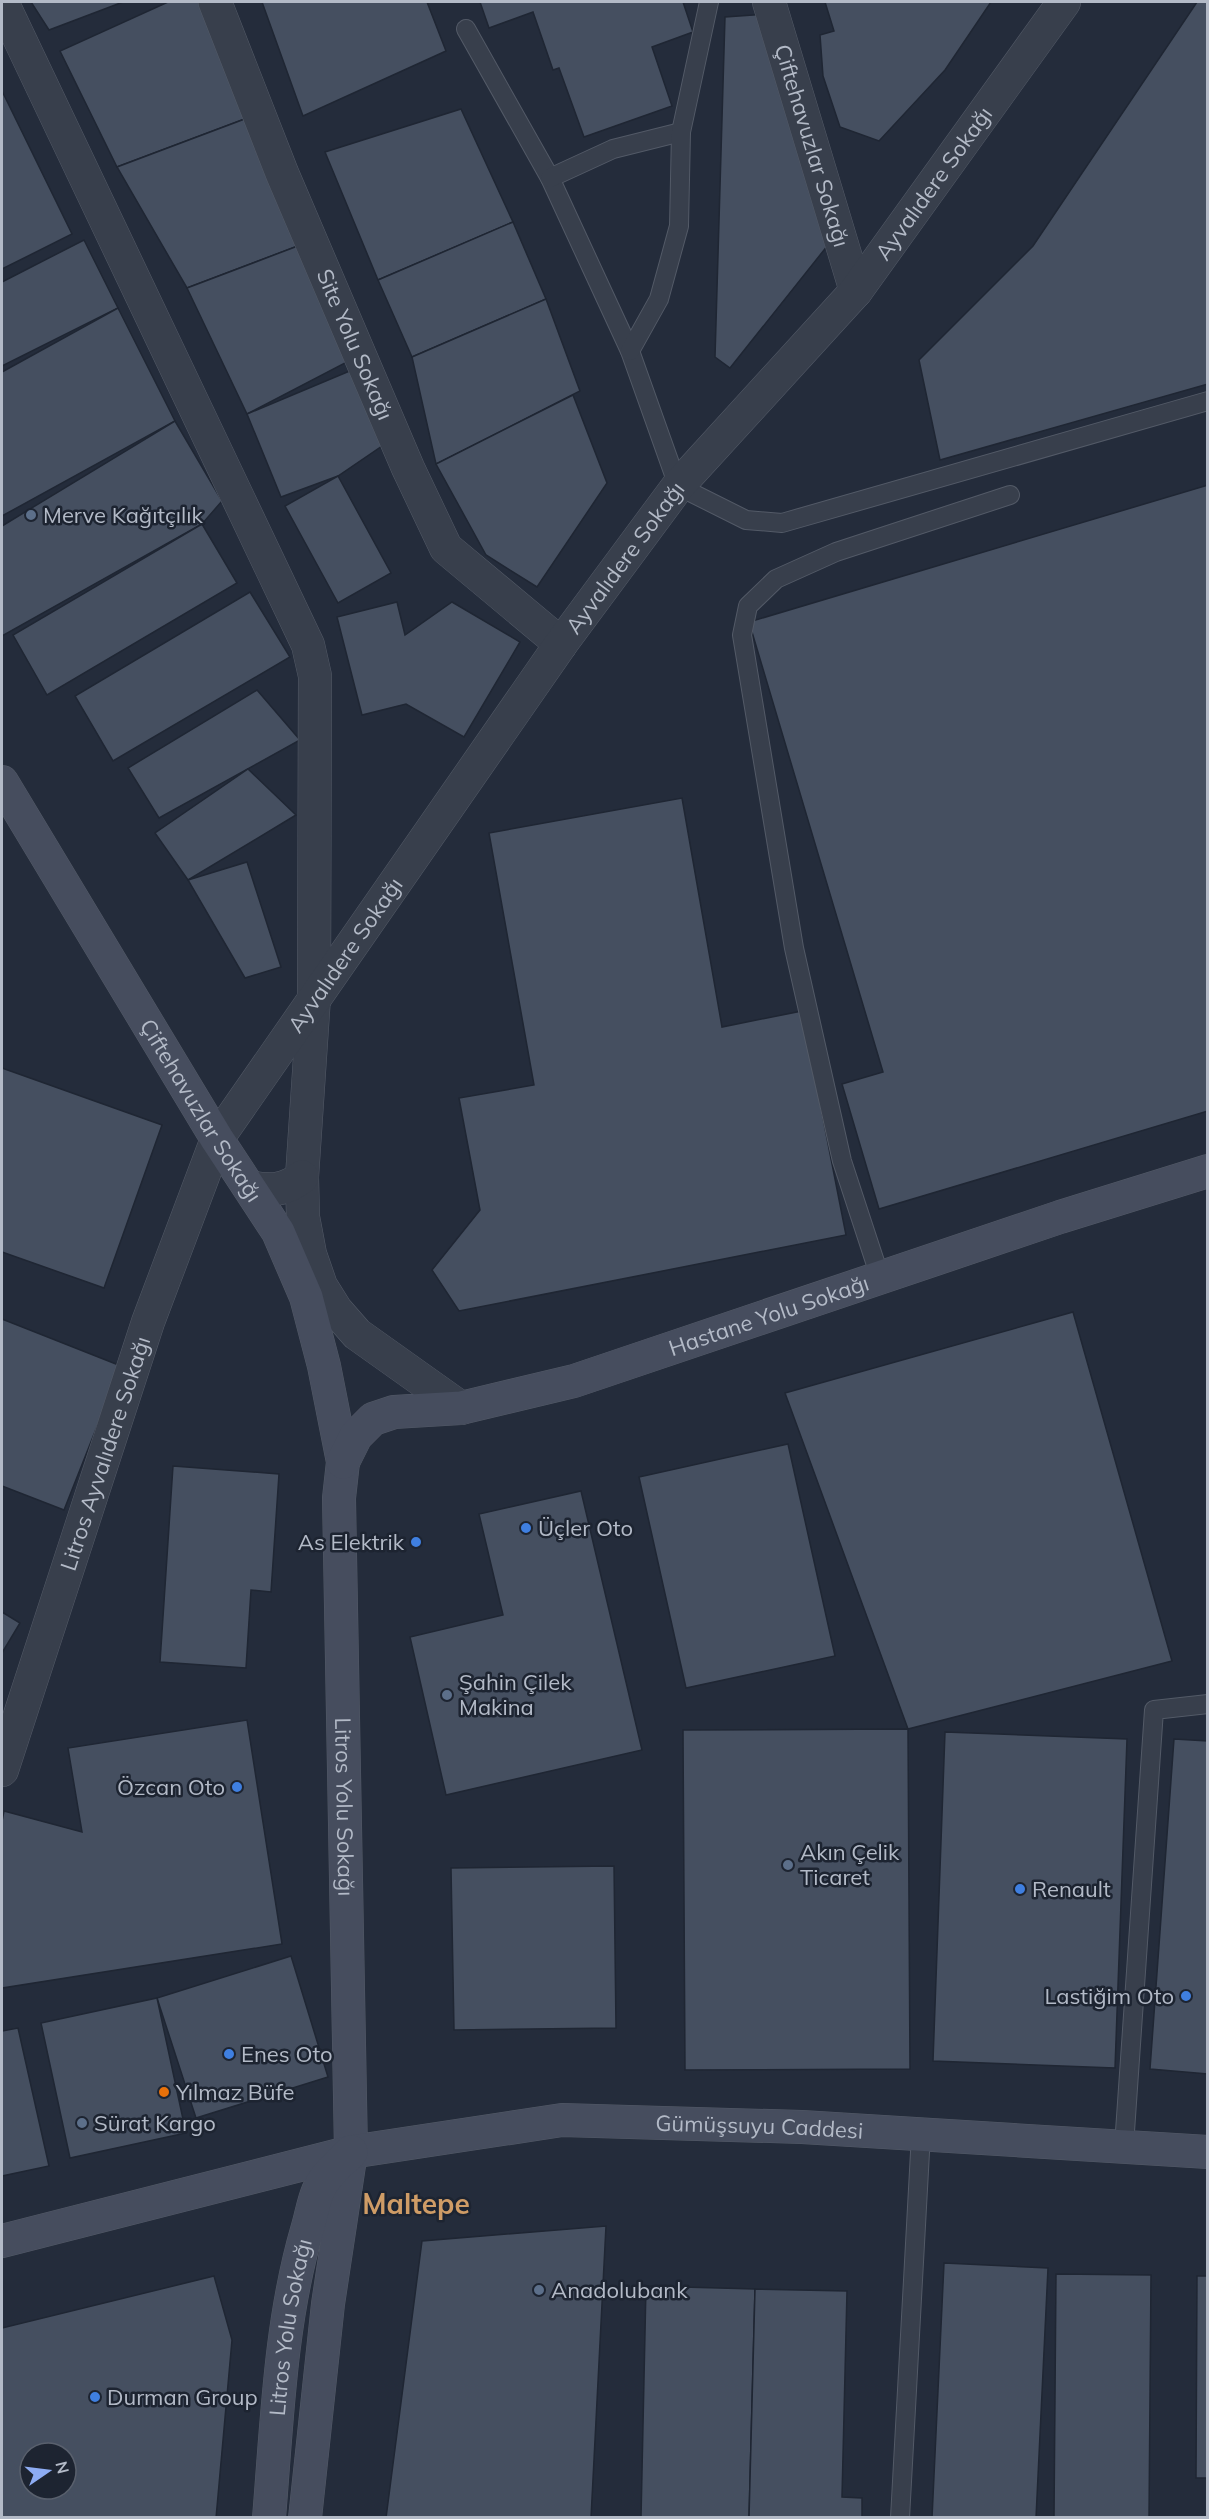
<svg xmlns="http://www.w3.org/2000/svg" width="1209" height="2519" font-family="Mulish,sans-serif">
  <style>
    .building { fill: #454f60; stroke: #1f2633; stroke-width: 1.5; fill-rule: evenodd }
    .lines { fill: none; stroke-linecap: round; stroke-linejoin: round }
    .lane-casing { stroke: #535a67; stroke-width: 20 }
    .street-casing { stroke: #535a67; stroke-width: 34 }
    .secondary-casing { stroke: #535a67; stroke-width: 34 }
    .lane { stroke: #383f4c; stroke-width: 18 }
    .street { stroke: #383f4c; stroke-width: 33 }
    .secondary { stroke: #464d5e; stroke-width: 33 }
    .service-dot { fill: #5c6f8a; stroke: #1d2431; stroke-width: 2 }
    .shop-dot { fill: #3f7fe0; stroke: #1d2431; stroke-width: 2 }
    .food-dot { fill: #e8710a; stroke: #1d2431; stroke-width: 2 }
    .labels { text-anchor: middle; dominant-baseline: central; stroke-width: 5; stroke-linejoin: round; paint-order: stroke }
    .street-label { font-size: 22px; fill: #b3bac7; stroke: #1d2431 }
    .poi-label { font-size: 22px; fill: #b3bac7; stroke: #1d2431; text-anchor: start }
    .district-label { font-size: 28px; font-weight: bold; fill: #cf9c66; stroke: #1d2431 }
  </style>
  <rect width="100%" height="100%" fill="#242c3b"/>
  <!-- building -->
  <g class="building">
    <path d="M31 2H123L49 30Z"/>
    <path d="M168 2H200L250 117 117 167 60 51Z"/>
    <path d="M262 2H427L446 51 303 116Z"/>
    <path d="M480 2H683L693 32 652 47 672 106 584 137 559 68 553 70 533 12 489 28Z"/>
    <path d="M825 2H991L945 70 879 141 840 127 823 76 820 35 834 31Z"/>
    <path d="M1197 2H1208V384L940 460 919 360 1033 246Z"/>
    <path d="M766 14 828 245 730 368 715 357 725 17Z"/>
    <path d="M2 91 72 234 2 269Z"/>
    <path d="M461 109 513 222 378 280 325 152Z"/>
    <path d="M250 117 303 244 187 288 117 167Z"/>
    <path d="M513 222 546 299 412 357 378 280Z"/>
    <path d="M84 240 118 308 2 366V282Z"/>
    <path d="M303 244 347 362 247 414 187 288Z"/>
    <path d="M546 299 580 391 436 464 412 357Z"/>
    <path d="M118 308 175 421 2 516V372Z"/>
    <path d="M352 370 382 446 338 476 281 497 247 414Z"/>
    <path d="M573 395 607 483 537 587 486 555 436 464Z"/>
    <path d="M175 421 222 501 202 524 2 636V526Z"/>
    <path d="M338 476 391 573 338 603 285 506Z"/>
    <path d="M1208 485V1111L879 1209 842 1084 883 1072 749 622Z"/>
    <path d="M202 524 237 583 47 695 13 635Z"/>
    <path d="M250 592 290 657 113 761 75 696Z"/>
    <path d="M397 602 405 635 452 602 520 642 464 737 406 704 362 715 337 617Z"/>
    <path d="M257 690 300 740 159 818 128 768Z"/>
    <path d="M248 769 296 815 188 880 155 833Z"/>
    <path d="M682 798 722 1027 802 1011 846 1235 459 1311 432 1270 480 1210 459 1098 534 1085 489 833Z"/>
    <path d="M247 862 281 967 245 978 188 880Z"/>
    <path d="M2 1068 162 1125 104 1288 2 1252Z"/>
    <path d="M1073 1312 1172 1661 908 1729 785 1393Z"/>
    <path d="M2 1319 121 1366 64 1510 2 1486Z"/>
    <path d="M788 1444 835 1656 686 1688 639 1477Z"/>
    <path d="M173 1466 279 1474 271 1592 251 1590 246 1668 160 1662Z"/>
    <path d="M581 1491 642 1750 446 1795 410 1637 503 1615 479 1514Z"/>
    <path d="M2 1612 20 1623 2 1653Z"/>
    <path d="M247 1720 282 1944 2 1988V1821L4 1811 82 1832 68 1748Z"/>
    <path d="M908 1729 910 2069 685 2070 683 1730Z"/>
    <path d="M945 1732 1127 1739 1115 2068 933 2061Z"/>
    <path d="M1174 1739 1208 1741V2074L1150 2069Z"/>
    <path d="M614 1866 616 2028 454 2030 451 1868Z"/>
    <path d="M291 1956 328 2077 196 2118 157 1998Z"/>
    <path d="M157 1998 186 2133 70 2158 41 2023Z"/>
    <path d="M18 2028 49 2166 2 2176V2031Z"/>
    <path d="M606 2226 591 2518H386L422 2241Z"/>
    <path d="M944 2263 1048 2268 1036 2518H932Z"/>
    <path d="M1056 2274 1151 2275 1149 2518H1054Z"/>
    <path d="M214 2276 232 2340 216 2518H2V2328ZM30 2453H66V2489H30Z"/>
    <path d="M1197 2276H1208V2478H1196Z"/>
    <path d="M646 2286 755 2289 749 2518H641Z"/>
    <path d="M755 2289 847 2291 842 2497 862 2498V2518H749Z"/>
  </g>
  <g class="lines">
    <!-- lane casing -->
    <g class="lane-casing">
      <g id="lane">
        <path d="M466 29 550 178 630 351 678 486 746 520 782 523 1208 401"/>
        <path d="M550 178 613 149 681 132"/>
        <path d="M630 351 659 299 679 226 681 132 709 2"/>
        <path d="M880 1277 842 1161 794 948 742 635 748 606 776 579 836 552 1010 495"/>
        <path d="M1124 2146 1154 1710 1208 1704"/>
        <path d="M900 2518 921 2134"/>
      </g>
    </g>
    <!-- street casing -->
    <g class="street-casing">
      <g id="street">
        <path d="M2 2 308 645 315 676 314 997 302 1177 303 1217 310 1254 321 1286 336 1310 357 1334 461 1408"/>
        <path id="s1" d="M215 2 282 173 408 468 446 548 561 644"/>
        <path id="s2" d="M769 2 856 291"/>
        <path d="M249 1187C270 1191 285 1191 302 1177"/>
        <path id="s3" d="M2 1770 148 1322 217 1139 561 644 678 486 856 291 1064 2"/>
      </g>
    </g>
    <!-- secondary casing -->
    <g class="secondary-casing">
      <g id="secondary">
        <path id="s4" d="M2 782 217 1139 278 1232 306 1297 324 1366 343 1462 339 1498 351 2152 328 2304 305 2518"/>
        <path id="s5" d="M343 1462 356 1436 373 1419 394 1412 461 1408 574 1381 1060 1217 1208 1171"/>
        <path id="s6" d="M2 2241 351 2152 562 2120 802 2127 1208 2152"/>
        <path id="s7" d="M269 2518C277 2422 280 2323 307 2230 311 2217 313 2203 318 2191 325 2175 339 2164 351 2152"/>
      </g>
    </g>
    <!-- lane -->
    <use href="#lane" class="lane"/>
    <!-- street -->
    <use href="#street" class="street"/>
    <!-- secondary -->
    <use href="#secondary" class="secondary"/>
  </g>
  <!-- markers -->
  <g class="service-dot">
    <circle cx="31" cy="515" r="6"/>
    <circle cx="447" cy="1695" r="6"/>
    <circle cx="788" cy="1865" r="6"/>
    <circle cx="82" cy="2123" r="6"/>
    <circle cx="539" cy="2290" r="6"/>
  </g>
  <g class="shop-dot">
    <circle cx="526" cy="1528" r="6"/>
    <circle cx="416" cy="1542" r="6"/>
    <circle cx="237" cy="1787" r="6"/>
    <circle cx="1020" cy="1889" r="6"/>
    <circle cx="1186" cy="1996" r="6"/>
    <circle cx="229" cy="2054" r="6"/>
    <circle cx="95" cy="2397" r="6"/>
  </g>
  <circle class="food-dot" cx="164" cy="2092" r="6"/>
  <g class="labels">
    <!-- street labels -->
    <g class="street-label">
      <text stroke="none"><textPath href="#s2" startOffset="150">Çiftehavuzlar Sokağı</textPath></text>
      <text stroke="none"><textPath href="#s3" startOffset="1863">Ayvalıdere Sokağı</textPath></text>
      <text stroke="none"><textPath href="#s1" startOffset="370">Site Yolu Sokağı</textPath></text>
      <text stroke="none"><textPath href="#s3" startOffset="1377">Ayvalıdere Sokağı</textPath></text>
      <text stroke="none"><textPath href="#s3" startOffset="891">Ayvalıdere Sokağı</textPath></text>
      <text stroke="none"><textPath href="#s4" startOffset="384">Çiftehavuzlar Sokağı</textPath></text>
      <text stroke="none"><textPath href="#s5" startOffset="464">Hastane Yolu Sokağı</textPath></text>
      <text stroke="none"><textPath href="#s3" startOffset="333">Litros Ayvalıdere Sokağı</textPath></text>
      <text stroke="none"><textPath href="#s4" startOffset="1113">Litros Yolu Sokağı</textPath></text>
      <text stroke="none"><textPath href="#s6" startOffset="771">Gümüşsuyu Caddesi</textPath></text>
      <text stroke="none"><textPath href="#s7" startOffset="192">Litros Yolu Sokağı</textPath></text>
    </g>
    <!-- poi labels -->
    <g class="poi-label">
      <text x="43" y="515">Merve Kağıtçılık</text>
      <text x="538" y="1528">Üçler Oto</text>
      <text x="404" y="1542" text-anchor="end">As Elektrik</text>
      <text x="459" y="1682">Şahin Çilek<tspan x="459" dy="25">Makina</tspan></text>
      <text x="225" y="1787" text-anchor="end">Özcan Oto</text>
      <text x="800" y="1852">Akın Çelik<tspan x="800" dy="25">Ticaret</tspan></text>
      <text x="1032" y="1889">Renault</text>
      <text x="1174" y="1996" text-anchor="end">Lastiğim Oto</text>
      <text x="241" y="2054">Enes Oto</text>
      <text x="176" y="2092">Yılmaz Büfe</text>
      <text x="94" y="2123">Sürat Kargo</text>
      <text x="551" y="2290">Anadolubank</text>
      <text x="107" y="2397">Durman Group</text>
    </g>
    <!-- district labels -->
    <g class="district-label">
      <text x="416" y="2203">Maltepe</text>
    </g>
  </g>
  <!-- border -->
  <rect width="1209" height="2519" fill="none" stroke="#b3bac7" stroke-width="6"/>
  <!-- north arrow -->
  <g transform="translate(48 2471) rotate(76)"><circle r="28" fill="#1d2431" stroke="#59606d" stroke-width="1.5"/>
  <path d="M0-4.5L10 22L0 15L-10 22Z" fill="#8dacf3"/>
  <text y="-9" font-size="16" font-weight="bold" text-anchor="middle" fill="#b3bac7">N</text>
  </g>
</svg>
